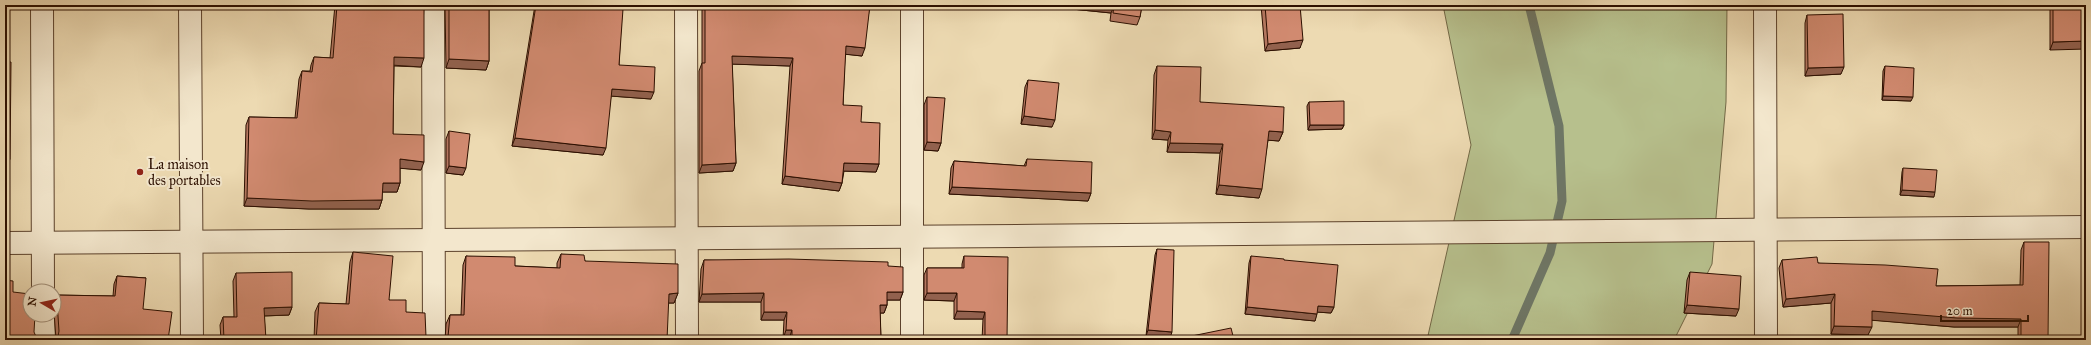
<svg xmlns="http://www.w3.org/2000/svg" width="2091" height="345" font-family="'IM FELL Great Primer',serif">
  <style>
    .green { fill: #b7c08d; stroke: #726846 }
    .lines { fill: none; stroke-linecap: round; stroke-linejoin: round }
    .stream { stroke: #6e7665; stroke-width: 9 }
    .minor-casing { stroke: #5c422c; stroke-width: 24 }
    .minor { stroke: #f3e7cd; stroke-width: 22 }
    .wall { fill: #b47760; stroke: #2c0f00 }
    .shaded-wall { fill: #92614e; stroke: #2c0f00 }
    .building { fill: #d18a70; stroke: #2c0f00 }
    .poi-dot { fill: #8f2418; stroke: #f3e7cd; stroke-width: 1.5 }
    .labels { text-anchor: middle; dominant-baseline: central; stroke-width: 4; stroke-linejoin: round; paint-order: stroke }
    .poi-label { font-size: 14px; fill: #2c0f00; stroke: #f3e7cd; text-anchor: start }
  </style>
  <rect width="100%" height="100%" fill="#eddab2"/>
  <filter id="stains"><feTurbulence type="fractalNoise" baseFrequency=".005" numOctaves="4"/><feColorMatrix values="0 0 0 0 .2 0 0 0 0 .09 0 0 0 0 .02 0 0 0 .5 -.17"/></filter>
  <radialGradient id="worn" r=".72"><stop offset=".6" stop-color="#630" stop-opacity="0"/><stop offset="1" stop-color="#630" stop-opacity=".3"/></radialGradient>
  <!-- green -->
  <path class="green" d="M1443 5H1727L1726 102 1712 264 1674 340H1427L1471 145Z"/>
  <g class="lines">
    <!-- stream -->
    <path class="stream" d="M1512 340 1550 253 1562 201 1559 126 1529 5"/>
    <!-- minor casing -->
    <g class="minor-casing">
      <g id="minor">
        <path d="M42 5 43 291"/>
        <path d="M190 5 192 340"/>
        <path d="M433 5 434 340"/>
        <path d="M686 5 687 340"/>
        <path d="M912 5V340"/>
        <path d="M1765 5 1766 340"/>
        <path d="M5 243C699 241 1392 231 2086 227"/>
        <path d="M43 315 44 340"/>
      </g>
    </g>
    <!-- minor -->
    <use href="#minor" class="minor"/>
  </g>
  <!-- wall -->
  <g class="wall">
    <path d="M335 5H424L421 67 394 66 393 134 421 170 400 168V183L397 192H382V200L379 209H309L244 206 246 125 249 117 295 118 299 79 302 71H310L311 65 314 57 330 58Z"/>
    <path d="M445 5H489V61L486 70 446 68Z"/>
    <path d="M535 5H622L619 65 651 99 611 96 603 155 512 146Z"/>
    <path d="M702 5H870L862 56 845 54 843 105 861 122 879 164 876 172 844 171 842 183 839 191 782 184 790 66 732 64 736 163 733 171 699 173V71L702 63Z"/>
    <path d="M1062 5H1142L1140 17 1137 25 1110 21 1111 13 1062 8Z"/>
    <path d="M1261 5H1300V48L1265 51Z"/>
    <path d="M2051 5H2086L2050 50V7Z"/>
    <path d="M1807 15 1841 74 1805 76V23Z"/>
    <path d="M1157 66 1200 102 1283 132 1279 141 1268 140 1259 198 1216 194 1220 153 1167 152 1168 140 1152 139 1154 75Z"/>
    <path d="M1885 66 1911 101 1882 100 1883 71Z"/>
    <path d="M1028 80 1052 127 1021 124 1025 87Z"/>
    <path d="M927 97 941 143 938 151 924 150V105Z"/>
    <path d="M1309 102 1344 125 1342 129 1308 130 1307 106Z"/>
    <path d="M449 131 463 175 446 173V139Z"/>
    <path d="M1027 159 1091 193 1088 201 949 194 951 168 954 161 1024 166Z"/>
    <path d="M1903 168 1934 197 1900 195 1902 172Z"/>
    <path d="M2024 242 2048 340H2018V327H1954L1872 320 1868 335 1831 334V303L1783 307 1779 268 1782 260 1818 263 1936 286 2020 285 2021 250Z"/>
    <path d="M1157 249 1170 338 1146 336 1155 255Z"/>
    <path d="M353 252 389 300 406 312 429 340H314L315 312 319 303 346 304 350 262Z"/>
    <path d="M561 254 585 261 678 293 674 303H669L445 340 446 324 450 315H461L463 265 466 256 515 266 557 268V263Z"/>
    <path d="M964 256 1007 340H982L983 319H954V301L924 300V275L927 268H962V264Z"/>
    <path d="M1251 256 1334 307 1331 313 1317 312 1315 321 1245 314 1249 263Z"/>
    <path d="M704 260 888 266 903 292 900 300H887V305L884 313H880L881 340H789V339H783L784 320H761V302H699L701 269Z"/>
    <path d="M1690 272 1736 316 1684 313 1687 280Z"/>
    <path d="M236 273 292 307 289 315 264 316 266 340H221L220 325 223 317H234L233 281Z"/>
    <path d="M117 276 146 278 56 339 54 312V295L113 296 114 284Z"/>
  </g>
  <!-- shaded-wall -->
  <g class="shaded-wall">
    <path d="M1063 5H1109L1114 6 1111 13 1062 8Z"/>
    <path d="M1303 40 1300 48 1265 51 1268 44Z"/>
    <path d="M2086 41V49L2050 50 2053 42Z"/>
    <path d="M846 46 865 48 862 56 843 54Z"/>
    <path d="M732 56 793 58 790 66 729 64Z"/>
    <path d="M394 57 424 58 421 67 391 65Z"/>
    <path d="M449 59 489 61 486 70 446 68Z"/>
    <path d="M1844 67 1841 74 1805 76 1808 68Z"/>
    <path d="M612 89 654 92 651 99 610 96Z"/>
    <path d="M1883 96 1913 97 1911 101 1882 100Z"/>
    <path d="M1024 116 1055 120 1052 127 1021 124Z"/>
    <path d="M1310 125H1344L1342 129 1308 130Z"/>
    <path d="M1155 130 1171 132 1168 140 1152 139Z"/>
    <path d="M1269 131 1283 132 1279 141 1265 140Z"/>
    <path d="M515 138 606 148 603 155 512 146Z"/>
    <path d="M927 142 941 143 938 151 924 150Z"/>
    <path d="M1170 143 1223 144 1220 153 1167 152Z"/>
    <path d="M5 159H10L7 167H5Z"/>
    <path d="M400 159 424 162 421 170 397 168Z"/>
    <path d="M736 163 733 171 699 173 702 165Z"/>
    <path d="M844 163 879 164 876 172 841 171Z"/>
    <path d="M449 166 466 168 463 175 446 173Z"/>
    <path d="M785 176 842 183 839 191 782 184Z"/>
    <path d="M383 183H400L397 192H380Z"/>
    <path d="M1219 185 1262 189 1259 198 1216 194Z"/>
    <path d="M952 187 1091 193 1088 201 949 194Z"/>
    <path d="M1902 190 1935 192 1934 197 1900 195Z"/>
    <path d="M247 198 382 200 379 209H309L244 206Z"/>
    <path d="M887 292H903L900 300H884Z"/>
    <path d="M678 293 674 303H666L669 294Z"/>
    <path d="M764 293 761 302H699L702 294Z"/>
    <path d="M927 293H957L954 301 924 300Z"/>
    <path d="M1835 294 1831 303 1783 307 1786 299Z"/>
    <path d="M880 305H887L884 313H877Z"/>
    <path d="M1687 305 1739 309 1736 316 1684 313Z"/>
    <path d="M1318 306 1334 307 1331 313 1316 312Z"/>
    <path d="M292 307 289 315 261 316 264 308Z"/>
    <path d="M1247 307 1317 314 1315 321 1245 314Z"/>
    <path d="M957 311 985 312 983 319H954Z"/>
    <path d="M1872 311 2021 319 2018 327H1954L1869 320Z"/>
    <path d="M764 312H787L784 320H761Z"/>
    <path d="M1834 326 1872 327 1868 335 1831 334Z"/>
    <path d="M786 330H792L789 339H783Z"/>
    <path d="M1148 330 1172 332 1170 338 1146 336Z"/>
  </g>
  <!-- building -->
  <g class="building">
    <path d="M337 5H424V58L394 57 393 134 424 135V162L400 159V183H383L382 200 312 201 247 198 249 117 297 118 302 71 312 72 314 57 333 58Z"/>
    <path d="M449 5H489V61L449 59Z"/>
    <path d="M536 5H622V9H623L619 65 655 67 654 92 612 89 606 148 515 138Z"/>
    <path d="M705 5H870L865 48 846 46 843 105 862 106 861 122 880 123 879 164 844 163 842 183 785 176 793 58 732 56 736 163 702 165V63H705Z"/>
    <path d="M1109 5H1142L1140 17 1113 13 1114 6Z"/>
    <path d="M1265 5H1300L1303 40 1268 44Z"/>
    <path d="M2053 5H2086V41L2053 42Z"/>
    <path d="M1843 14 1844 67 1808 68 1807 15Z"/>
    <path d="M5 62H11L10 159H5Z"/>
    <path d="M1157 66 1201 67 1200 102 1284 107 1283 132 1269 131 1262 189 1219 185 1223 144 1170 143 1171 132 1155 130Z"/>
    <path d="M1885 66 1914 68 1913 97 1883 96Z"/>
    <path d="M1028 80 1059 83 1055 120 1024 116Z"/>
    <path d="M927 97 945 98 941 143 927 142Z"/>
    <path d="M1344 101V125H1310L1309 102Z"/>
    <path d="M449 131 470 134 466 168 449 166Z"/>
    <path d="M1027 159 1092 162 1091 193 952 187 954 161 1026 166Z"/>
    <path d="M1903 168 1937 170 1935 192 1902 190Z"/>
    <path d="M2024 242H2049L2048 340H2021V319L1957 318 1872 311V327L1834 326 1835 294 1786 299 1782 260 1817 257 1818 263 1885 265 1938 269 1936 286 2023 285Z"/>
    <path d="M1157 249 1174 250 1172 332 1148 330Z"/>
    <path d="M353 252 393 256 389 300H406V312L425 313 426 337 429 340H316L319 303 349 304Z"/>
    <path d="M561 254 584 255 585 261 678 264V293L669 294 667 340H445L448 337 450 315H464L466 256 515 257V266L560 268Z"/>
    <path d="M964 256 1008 257 1007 340H985V312L957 311V293H927V268H964Z"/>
    <path d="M1251 256 1284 259V260L1338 265 1334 307 1318 306 1317 314 1247 307Z"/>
    <path d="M789 259 888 262V266L903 267V292H887V305H880L881 340H792V330H786L787 312H764V293L702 294 704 260Z"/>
    <path d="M292 272V307L264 308 266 340H224L223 317H237L236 273Z"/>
    <path d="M1690 272 1741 276 1739 309 1687 305Z"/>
    <path d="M117 276 146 278 143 309 172 312 168 340H56L58 337 59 331 57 301 54 299V295L115 296Z"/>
    <path d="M5 280 13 281V292L30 294V315H35L34 332 37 339 38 340H5Z"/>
    <path d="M1231 328 1234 340H1183L1182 338Z"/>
  </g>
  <!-- markers -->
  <circle class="poi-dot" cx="140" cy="172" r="4"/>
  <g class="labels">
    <!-- poi labels -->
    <g class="poi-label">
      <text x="148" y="164">La maison<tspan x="148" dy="16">des portables</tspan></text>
    </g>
  </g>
  <!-- margin -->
  <rect width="2091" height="345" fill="none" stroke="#eddab2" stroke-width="20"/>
  <rect x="6" y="6" width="2079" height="333" fill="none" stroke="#2c0f00" stroke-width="2"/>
  <rect x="10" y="10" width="2071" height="325" fill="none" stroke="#2c0f00"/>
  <!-- north arrow -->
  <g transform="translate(42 303) rotate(279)"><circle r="19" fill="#f3e7cd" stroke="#a3917b"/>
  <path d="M0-3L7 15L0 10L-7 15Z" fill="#8f2418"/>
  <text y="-6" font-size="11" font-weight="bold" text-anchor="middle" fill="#2c0f00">N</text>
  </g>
  <!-- scale -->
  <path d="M1941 315v6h87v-6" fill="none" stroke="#2c0f00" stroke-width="2"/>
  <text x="1947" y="315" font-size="12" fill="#2c0f00" stroke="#f3e7cd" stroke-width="3" paint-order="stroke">20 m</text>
  <rect width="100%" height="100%" filter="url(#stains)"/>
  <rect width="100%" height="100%" fill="url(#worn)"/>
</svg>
